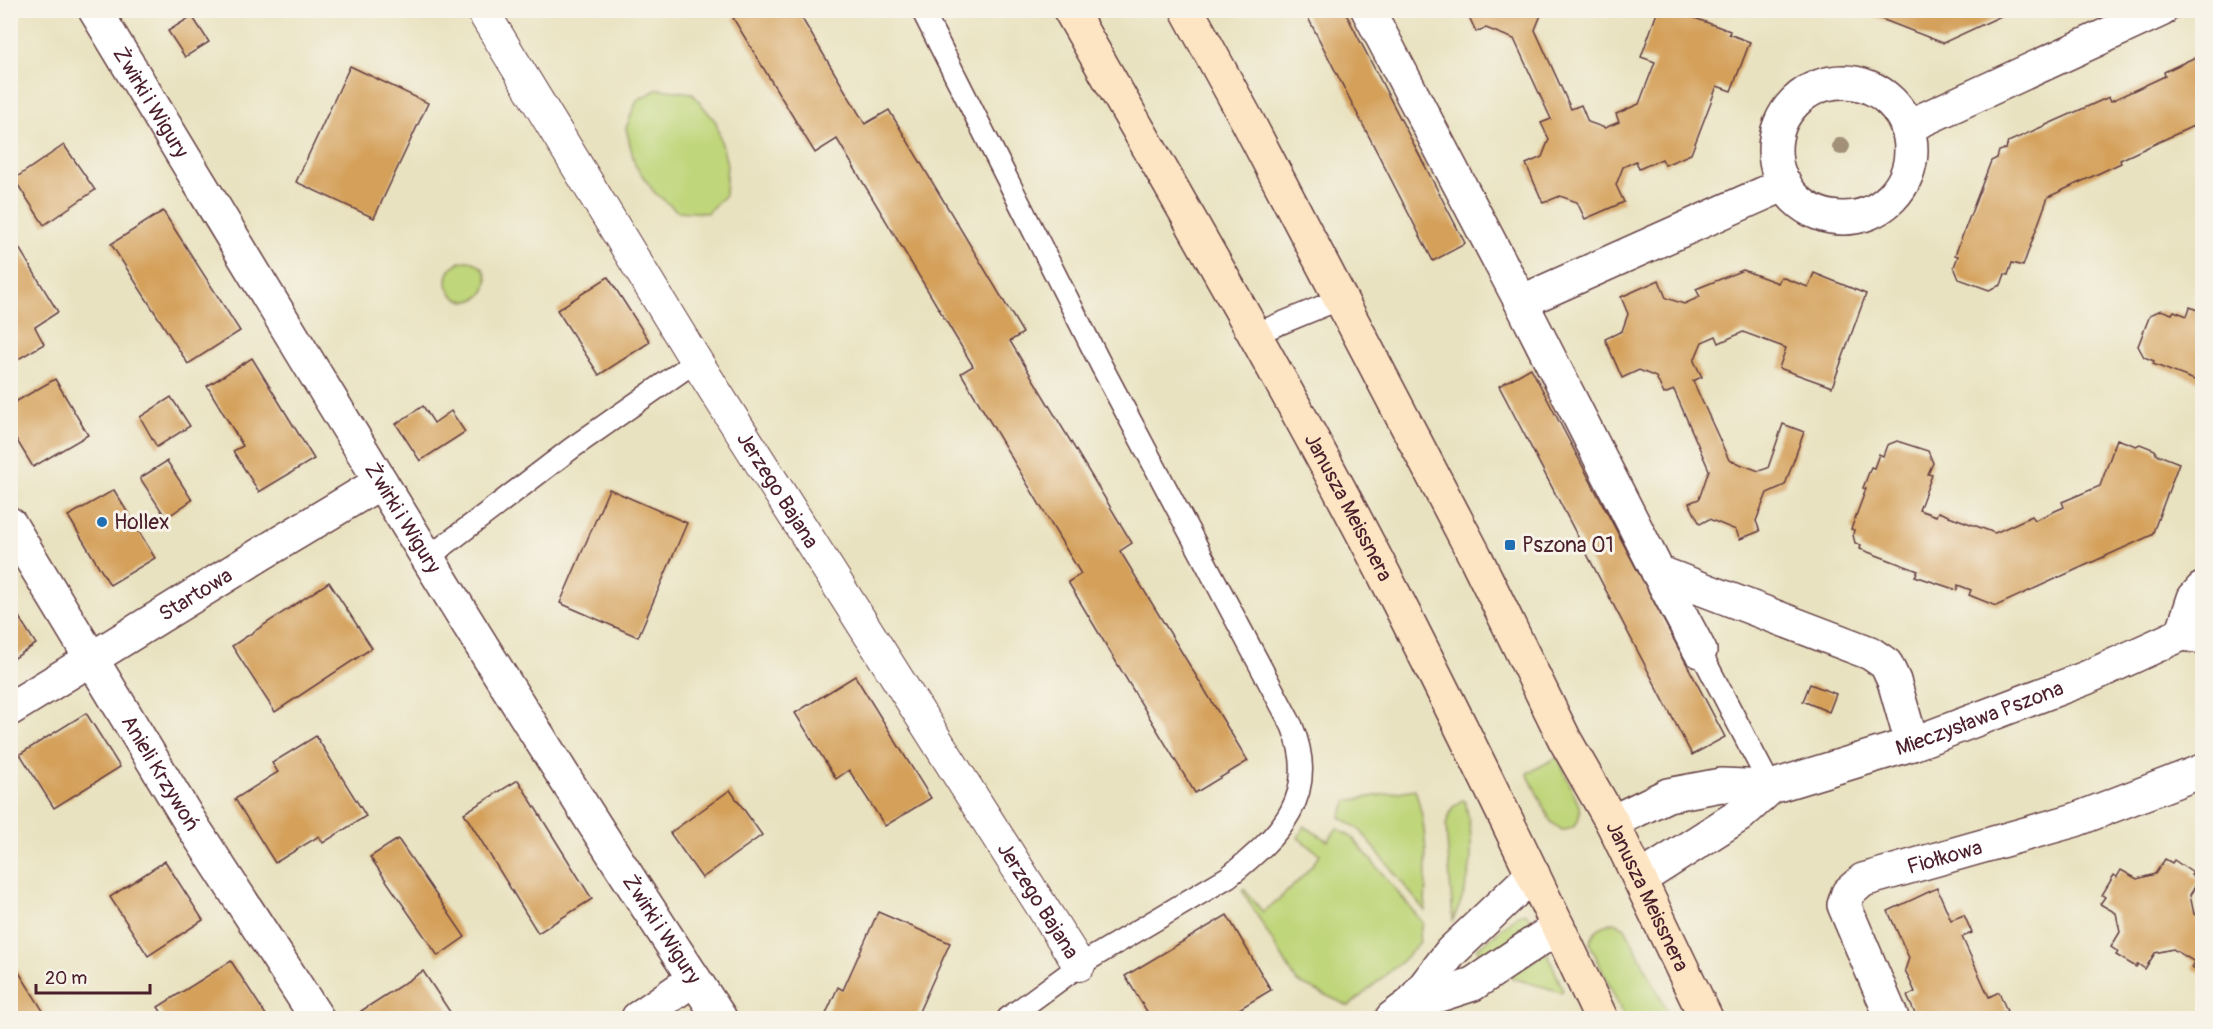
<svg xmlns="http://www.w3.org/2000/svg" width="2213" height="1029" font-family="Pangolin,sans-serif">
  <style>
    .green { fill: #bfd67a; stroke: #847a52; stroke-width: 1.5 }
    .building { fill: #d4a05a }
    .lines { fill: none; stroke-linecap: round; stroke-linejoin: round }
    .service-casing { stroke: #623c41; stroke-width: 24 }
    .pedestrian-casing { stroke: #623c41; stroke-width: 34 }
    .minor-casing { stroke: #623c41; stroke-width: 36 }
    .secondary-casing { stroke: #623c41; stroke-width: 36 }
    .service { stroke: #fff; stroke-width: 21 }
    .pedestrian { stroke: #fff; stroke-width: 32 }
    .minor { stroke: #fff; stroke-width: 33 }
    .secondary { stroke: #fde5c4; stroke-width: 33 }
    .tree { fill: #a29079 }
    .poi-dot { fill: #1f6fb2; stroke: #f7f3e8; stroke-width: 2 }
    .labels { text-anchor: middle; dominant-baseline: central; stroke-width: 6; stroke-linejoin: round; paint-order: stroke }
    .street-label { font-size: 21px; fill: #4a1f2b; stroke: #f7f3e8 }
    .poi-label { font-size: 21px; fill: #4a1f2b; stroke: #f7f3e8; text-anchor: start }
  </style>
  <rect width="100%" height="100%" fill="#f7f3e8"/>
  <filter id="ink" filterUnits="userSpaceOnUse"><feTurbulence type="fractalNoise" baseFrequency=".0167" numOctaves="2"/><feDisplacementMap in="SourceGraphic" scale="12" xChannelSelector="R" yChannelSelector="G"/><feConvolveMatrix kernelMatrix="1 2 1 2 8 2 1 2 1" color-interpolation-filters="sRGB"/></filter>
  <filter id="wash" filterUnits="userSpaceOnUse"><feTurbulence type="fractalNoise" baseFrequency=".008" numOctaves="4" result="noise"/><feDisplacementMap in="SourceGraphic" scale="24" xChannelSelector="R" yChannelSelector="G"/><feGaussianBlur stdDeviation="1.35" result="paint"/><feColorMatrix in="noise" values="0 0 0 0 0 0 0 0 0 0 0 0 0 0 0 0 0 1.4 0 .05"/><feComposite in="paint" operator="in"/></filter>
  <g filter="url(#wash)">
    <rect width="100%" height="100%" fill="#e9e2c0"/>
    <!-- green -->
    <g class="green">
      <path d="M658 89 692 93 716 122 727 164 725 195 707 213 677 211 654 192 635 165 626 128 637 100Z"/>
      <circle cx="467" cy="281" r="20"/>
      <path d="M1558 757 1579 806C1581 819 1577 830 1562 830L1551 822 1527 773Z"/>
      <path d="M1415 789C1429 830 1426 869 1425 911L1360 830 1340 817 1347 801Z"/>
      <path d="M1462 800 1465 801C1476 845 1473 880 1453 920L1446 825 1452 808Z"/>
      <path d="M1304 826 1328 841 1337 828 1353 838 1423 923 1419 936 1420 942 1402 961 1349 1006 1297 982 1242 890 1244 889 1263 912C1285 895 1305 877 1320 854L1298 838Z"/>
      <path d="M1525 913 1532 921V925L1483 959 1477 949 1518 915Z"/>
      <path d="M1615 922 1625 928 1671 1018H1625L1590 944C1591 930 1603 925 1615 922Z"/>
      <path d="M1547 952 1563 990 1561 992 1512 978 1511 975Z"/>
    </g>
    <g id="blocks">
      <!-- building -->
      <g class="building">
        <path d="M747 10H797L865 124 889 110 1023 333 1010 341 1132 543 1120 551 1248 761 1195 793 1068 582 1081 574 961 373 973 366 837 139 815 153 733 18Z"/>
        <path d="M1304 10H1344L1465 243 1463 245 1433 261Z"/>
        <path d="M1470 10H1543L1535 30 1571 109 1581 105 1588 122 1605 128 1619 122 1616 114 1639 104 1655 62 1641 57 1658 10H1666L1680 16 1681 13 1730 31 1729 34 1750 42 1731 91 1717 86 1691 154 1665 165 1662 159 1639 169 1636 161 1623 167 1616 185 1624 202 1585 219 1577 202 1560 196 1543 203 1526 164 1542 157 1549 139 1541 123 1551 119 1514 39 1486 28 1476 32 1467 12Z"/>
        <path d="M1858 10H2014L1943 43Z"/>
        <path d="M192 16 209 42 185 57 168 31Z"/>
        <path d="M2202 54V122L2120 160 2121 163 2048 197 2023 266 2012 263 2008 275 2005 274 2001 285 1989 290 1959 279 1954 267 1958 256 1955 255 1991 161 1997 158 1999 151 2006 149 2008 142 2109 97 2111 101 2165 76 2164 72Z"/>
        <path d="M350 66 428 103 374 218 296 182Z"/>
        <path d="M64 145 95 190 44 225 14 179Z"/>
        <path d="M163 211 240 331 188 364 111 244Z"/>
        <path d="M10 233 58 312 35 327 44 344 10 364Z"/>
        <path d="M1743 270 1778 283 1781 277 1808 287 1814 273 1866 294 1832 387 1779 368 1786 348 1743 332 1719 343 1716 336 1702 342 1694 361 1702 377 1693 381 1729 460 1759 471 1768 468 1783 424 1804 432 1785 485 1767 493 1756 521 1760 531 1740 539 1736 530 1709 519 1700 524 1689 503 1699 499 1709 470 1674 390 1664 394 1656 377 1639 370 1622 378 1605 339 1622 331 1628 314 1621 297 1659 280 1666 298 1684 304 1700 297 1696 289Z"/>
        <path d="M608 277 650 342 599 375 557 310Z"/>
        <path d="M2190 307 2202 312V383L2153 364 2154 361 2144 357 2138 346 2150 315 2161 310 2172 314 2174 311 2187 316Z"/>
        <path d="M252 358 314 459 259 492 233 451 243 446 207 386Z"/>
        <path d="M1531 368 1725 737 1692 755 1499 386Z"/>
        <path d="M55 379 88 435 33 467 10 429V405Z"/>
        <path d="M171 397 190 426 157 447 140 417Z"/>
        <path d="M423 406 434 423 451 411 465 432 420 461 396 424Z"/>
        <path d="M2117 439 2136 446 2140 444 2155 450 2156 454 2179 463 2152 535 1996 606 1969 595 1971 590 1958 585 1957 590 1915 576 1918 571 1860 549 1861 545 1855 543 1853 535 1854 530 1851 529 1866 489 1863 488 1871 467 1874 468 1879 454 1883 456 1887 445 1897 441 1928 451 1933 463 1928 474 1932 475 1919 510 1936 516 1938 512 1995 533 2032 516 2035 520 2064 507 2062 502 2100 486Z"/>
        <path d="M167 461 192 500 166 518 140 478Z"/>
        <path d="M609 489 687 523 638 637 560 603Z"/>
        <path d="M114 490 155 558 110 585 68 516Z"/>
        <path d="M329 582 372 648 275 712 232 646Z"/>
        <path d="M10 603 36 644 10 661Z"/>
        <path d="M855 676 931 798 885 826 849 770 836 779 795 713Z"/>
        <path d="M1810 684 1836 694 1829 712 1803 701Z"/>
        <path d="M86 713 120 767 54 808 20 754Z"/>
        <path d="M316 736 366 816 323 843 319 836 275 863 235 799 278 772 272 763Z"/>
        <path d="M518 780 592 899 538 933 464 813Z"/>
        <path d="M730 790 762 835 702 878 670 833Z"/>
        <path d="M398 839 465 937 438 956 370 857Z"/>
        <path d="M2165 859 2172 863 2174 860 2193 873 2191 875 2199 880 2190 895 2194 914 2202 919V974L2192 968 2195 962 2173 949 2155 953 2145 969 2138 964 2136 967 2116 955 2118 952 2111 947 2120 932 2116 913 2100 904 2105 897 2102 895 2114 875 2117 877 2121 870 2137 879 2155 874Z"/>
        <path d="M165 861 203 920 148 956 110 897Z"/>
        <path d="M1937 888 1951 920 1964 915 1972 933 1962 937 1989 997 1999 992 2007 1011 1994 1016 1995 1018H1917L1907 996 1915 992 1905 970 1909 958 1888 911Z"/>
        <path d="M878 912 950 943 916 1018H829L825 1016 838 987 843 990Z"/>
        <path d="M1227 915 1271 990 1224 1018H1151L1125 976Z"/>
        <path d="M10 958 47 1017 44 1018H10Z"/>
        <path d="M231 961 268 1018H165L158 1007Z"/>
        <path d="M423 971 454 1018H366L361 1011Z"/>
      </g>
    </g>
  </g>
  <g filter="url(#ink)">
    <use href="#blocks" fill-opacity="0" stroke="#623c41" stroke-width="1.5"/>
    <g class="lines">
      <!-- service casing -->
      <g class="service-casing">
        <g id="service">
          <path d="M922 10 1101 365 1292 726C1321 796 1280 835 1228 877L1083 963 1008 1018"/>
          <path d="M1255 334 1340 299"/>
          <path d="M429 557 572 448 696 361"/>
          <path d="M1700 651 1771 787"/>
        </g>
      </g>
      <!-- pedestrian casing -->
      <g class="pedestrian-casing">
        <g id="pedestrian">
          <path id="s1" d="M482 10 696 361 1079 965"/>
        </g>
      </g>
      <!-- minor casing -->
      <g class="minor-casing">
        <g id="minor">
          <path id="s2" d="M95 10C300 348 502 689 720 1018"/>
          <path d="M1368 10 1521 302 1658 572 1870 653 1886 664 1894 681 1912 744"/>
          <circle cx="1843" cy="150" r="68"/>
          <path d="M1907 127 2161 10"/>
          <path d="M1521 302 1785 184"/>
          <path id="s3" d="M10 524 190 822 317 1018"/>
          <path d="M1658 572 1700 651"/>
          <path d="M2182 634 2194 598 2202 589"/>
          <path id="s4" d="M10 709 261 554 381 482"/>
          <path d="M1612 822 1668 795 1721 785 1771 787"/>
          <path id="s5" d="M1640 879 1740 815 1771 787 1912 744 2086 678 2182 634 2202 637"/>
          <path d="M1411 1004 1473 984 1558 927"/>
          <path d="M638 1018 694 979"/>
          <path d="M1392 1018 1411 1004 1451 952 1533 874"/>
          <path id="s6" d="M1892 1018 1844 905 1848 893 1863 880 2075 820 2202 771"/>
        </g>
      </g>
      <!-- secondary casing -->
      <g class="secondary-casing">
        <g id="secondary">
          <path id="s7" d="M1070 10C1179 201 1290 391 1390 586 1463 729 1533 873 1601 1018"/>
          <path id="s8" d="M1187 10 1247 120 1475 556 1565 740 1612 822 1706 1018"/>
        </g>
      </g>
      <!-- service -->
      <use href="#service" class="service"/>
      <!-- pedestrian -->
      <use href="#pedestrian" class="pedestrian"/>
      <!-- minor -->
      <use href="#minor" class="minor"/>
      <!-- secondary -->
      <use href="#secondary" class="secondary"/>
    </g>
    <!-- trees -->
    <circle class="tree" cx="1841" cy="146" r="9"/>
  </g>
  <!-- markers -->
  <g class="poi-dot">
    <circle cx="102" cy="522" r="6"/>
    <rect x="1504" y="539" width="12" height="12" rx="3"/>
  </g>
  <g class="labels">
    <!-- street labels -->
    <g class="street-label">
      <text stroke="none"><textPath href="#s2" startOffset="108">Żwirki i Wigury</textPath></text>
      <text stroke="none"><textPath href="#s1" startOffset="564">Jerzego Bajana</textPath></text>
      <text stroke="none"><textPath href="#s7" startOffset="570">Janusza Meissnera</textPath></text>
      <text stroke="none"><textPath href="#s2" startOffset="594">Żwirki i Wigury</textPath></text>
      <text stroke="none"><textPath href="#s4" startOffset="218">Startowa</textPath></text>
      <text stroke="none"><textPath href="#s5" startOffset="380">Mieczysława Pszona</textPath></text>
      <text stroke="none"><textPath href="#s3" startOffset="291">Anieli Krzywoń</textPath></text>
      <text stroke="none"><textPath href="#s6" startOffset="240">Fiołkowa</textPath></text>
      <text stroke="none"><textPath href="#s8" startOffset="999">Janusza Meissnera</textPath></text>
      <text stroke="none"><textPath href="#s1" startOffset="1050">Jerzego Bajana</textPath></text>
      <text stroke="none"><textPath href="#s2" startOffset="1080">Żwirki i Wigury</textPath></text>
    </g>
    <!-- poi labels -->
    <g class="poi-label">
      <text x="114" y="522">Hollex</text>
      <text x="1522" y="545">Pszona 01</text>
    </g>
  </g>
  <!-- margin -->
  <rect width="2213" height="1029" fill="none" stroke="#f7f3e8" stroke-width="36"/>
  <!-- scale -->
  <path d="M36 984v9h114v-9" fill="none" stroke="#4a1f2b" stroke-width="3"/>
  <text x="45" y="984" font-size="18" fill="#4a1f2b" stroke="#f7f3e8" stroke-width="4.5" paint-order="stroke">20 m</text>
</svg>
